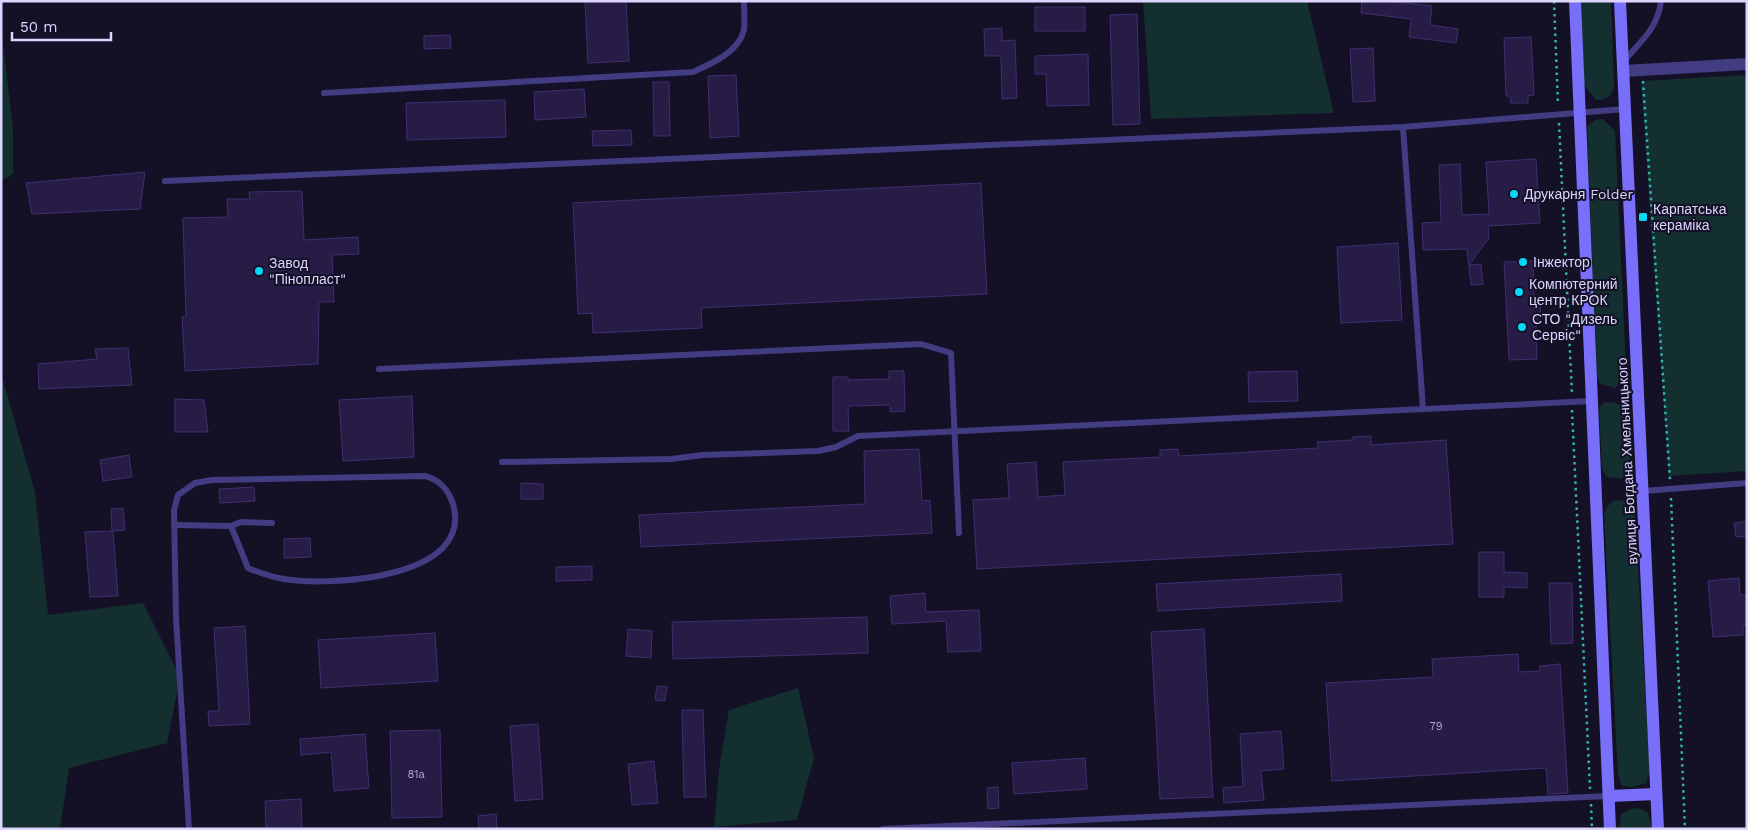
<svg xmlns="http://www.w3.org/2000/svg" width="1748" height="830" font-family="'Work Sans',sans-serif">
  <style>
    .green { fill: #132f2f }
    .building { fill: #271c46; stroke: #3f2f71 }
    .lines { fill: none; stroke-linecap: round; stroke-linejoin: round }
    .path { stroke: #33b5b3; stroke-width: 2.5; stroke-dasharray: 2.5 4; stroke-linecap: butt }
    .lane { stroke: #423c83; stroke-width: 6 }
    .street { stroke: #423c83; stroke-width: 12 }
    .secondary { stroke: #796ffb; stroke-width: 12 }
    .poi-dot { fill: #07d6f8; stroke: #141026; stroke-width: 2 }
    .labels { text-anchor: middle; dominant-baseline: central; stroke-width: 4; stroke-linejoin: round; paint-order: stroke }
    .number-label { font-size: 11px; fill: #afa7d0 }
    .poi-label { font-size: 14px; fill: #dcd5fe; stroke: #141026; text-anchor: start }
    .street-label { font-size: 14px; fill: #dcd5fe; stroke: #141026 }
  </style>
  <rect width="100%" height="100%" fill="#141026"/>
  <!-- green -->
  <g class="green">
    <path d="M1143 1H1307L1334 113 1151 119Z"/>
    <path d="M1581 1H1611L1614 88C1611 97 1606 100 1596 100L1584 85Z"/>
    <path d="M1 26 13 130V174L1 181Z"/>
    <path d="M1747 75V471L1669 476 1641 81Z"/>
    <path d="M1603 119 1615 131 1626 368 1625 379 1615 388 1600 384 1597 377 1587 127 1595 120Z"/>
    <path d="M1 373 35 492 48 615 143 603 180 677 167 743 69 768 60 829H1Z"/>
    <path d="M1605 402C1618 402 1625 405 1627 418L1631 469 1621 479 1607 477 1602 469 1599 408Z"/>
    <path d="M1617 500 1624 501 1635 517 1650 771 1646 783 1632 787 1622 786 1618 775 1604 513 1610 503Z"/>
    <path d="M798 688 814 758 797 820 714 827 719 769 729 710Z"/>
    <path d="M1633 808 1641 809 1648 813 1653 829H1619L1621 814Z"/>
  </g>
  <!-- building -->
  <g class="building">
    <path d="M585 1H626L629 61 588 63Z"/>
    <path d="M1362 1H1389L1432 6 1430 25 1458 29 1456 43 1409 37 1411 19 1361 13Z"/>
    <rect x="1035" y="7" width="50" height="24"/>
    <path d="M1137 14 1140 124 1113 125 1110 15Z"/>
    <path d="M1002 28V41L1015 40 1017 98 1002 99 1001 56H985L984 29Z"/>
    <path d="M450 35 451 48 424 49V36Z"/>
    <path d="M1531 37 1534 95 1528 96V103H1511L1510 96H1506L1504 38Z"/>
    <path d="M1373 48 1375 101 1353 102 1350 49Z"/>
    <path d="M1088 54 1089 105 1047 106 1046 74H1035V56Z"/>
    <path d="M736 75 739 136 710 138 708 76Z"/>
    <path d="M653 82H669L670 136H654Z"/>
    <path d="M584 89 586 117 535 120 534 92Z"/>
    <path d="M505 100 506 137 407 140 406 103Z"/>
    <path d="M631 130 632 145 593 146 592 131Z"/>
    <path d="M1536 159 1540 223 1488 226 1489 238 1469 265 1481 264 1483 284 1471 285 1467 249 1423 250 1422 223 1441 222 1439 165 1460 164 1462 215 1489 214 1486 162Z"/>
    <path d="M145 172 140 209 32 214 26 183Z"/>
    <path d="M981 183 987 294 701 308 702 328 593 333 592 313 578 314 573 203Z"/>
    <path d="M302 191 304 240 358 237 359 254 332 255 334 302H319L318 364 185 371 182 317 186 316 183 218 228 217 227 199H250L249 192Z"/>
    <path d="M1398 243 1402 320 1341 323 1337 247Z"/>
    <path d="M1533 261 1534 296H1540L1541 321 1536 322 1537 359 1509 360 1504 262Z"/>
    <path d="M128 348 132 385 39 389 38 364 97 359 95 349Z"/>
    <path d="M889 371H904L905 411 890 412V405L848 406 849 431H833V377H848V380L889 379Z"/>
    <path d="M1297 371 1298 401 1249 402 1248 372Z"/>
    <path d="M412 396 414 457 343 461 339 400Z"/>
    <path d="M175 399 204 400 208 432H175Z"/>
    <path d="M1371 436V445L1446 440 1453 544 977 569 973 500 1009 498 1007 464 1036 462 1038 497 1065 495 1063 462 1160 457V450L1178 449 1179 456 1318 448 1317 442 1353 440V437Z"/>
    <path d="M919 449 922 501 930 500 932 533 641 547 639 515 865 504 864 451Z"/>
    <path d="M129 455 132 477 103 481 100 460Z"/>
    <path d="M521 483 543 484V499H521Z"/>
    <path d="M254 487 255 501 220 503 219 489Z"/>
    <path d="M123 508 125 530 113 531 118 596 90 597 85 532 112 531 111 509Z"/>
    <path d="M1747 521V536L1736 537 1734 523Z"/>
    <path d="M310 538 311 557 284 558V539Z"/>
    <path d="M1479 552H1504V572L1527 573V588L1504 587V597H1479Z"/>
    <path d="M592 566V580L556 581V567Z"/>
    <path d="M1341 574 1342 601 1158 611 1156 584Z"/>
    <path d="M1739 578 1740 595H1747V625H1743V635L1713 637 1708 581Z"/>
    <path d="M1549 583H1572L1573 643 1551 644Z"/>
    <path d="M925 593 926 612 979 610 981 651 948 652 946 621 892 624 890 596Z"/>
    <path d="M867 617 868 653 673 659 672 622Z"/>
    <path d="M245 626 250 724 209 726 208 711H219L214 628Z"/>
    <path d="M628 629 652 631 651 658 626 656Z"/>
    <path d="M1204 629 1213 797 1160 799 1151 632Z"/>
    <path d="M435 633 438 681 321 688 318 640Z"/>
    <path d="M1518 654 1519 672 1540 671V666L1560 664 1568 793 1548 794 1546 768 1332 781 1326 683 1433 677 1432 659Z"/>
    <path d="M657 686 667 687 665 701 655 700Z"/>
    <path d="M682 710H703L706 797H684Z"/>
    <path d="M538 724 543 799 515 801 510 726Z"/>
    <path d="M440 730 442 817 392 818 390 731Z"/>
    <path d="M1281 731 1284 769 1261 771 1264 800 1224 803 1223 788 1243 786 1240 734Z"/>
    <path d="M365 734 369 788 334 791 331 752 301 755 300 739Z"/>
    <path d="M1085 758 1087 789 1014 794 1012 763Z"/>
    <path d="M654 761 658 803 632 805 628 764Z"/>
    <path d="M998 787 999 808 988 809 987 788Z"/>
    <path d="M301 799 302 829H266L265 801Z"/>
    <path d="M496 814 497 829H479L478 816Z"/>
  </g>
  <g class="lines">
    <!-- path -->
    <g class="path">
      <path d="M1554 1 1558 105"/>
      <path d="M1643 81 1670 480"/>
      <path d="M1559 123 1572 394"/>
      <path d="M1572 410 1590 789"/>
      <path d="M1671 498 1685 829"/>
      <path d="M1591 804 1592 829"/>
    </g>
    <!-- lane -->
    <g class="lane">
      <path d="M1624 61C1641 41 1658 28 1661 1"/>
      <path d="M324 93 693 72C711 64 739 52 744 30 745 21 744 10 744 1"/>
      <path d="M1403 127 1423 409"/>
      <path d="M165 181 1403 127 1625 109"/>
      <path d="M379 369 921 344 951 353 959 533"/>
      <path d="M502 462 671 459 703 455 818 451 836 447 858 436 1592 401"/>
      <path d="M1643 491 1747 483"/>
      <path d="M174 525 231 526"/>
      <path d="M189 829 176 618 174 510 178 495 195 483 212 480 425 476C440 480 448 489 453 504 475 578 331 587 284 579 272 577 260 573 248 568L231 526 241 522 272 523"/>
      <path d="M883 829 1609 796"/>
    </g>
    <!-- street -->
    <path class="street" d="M1623 71 1747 64"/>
    <!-- secondary -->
    <g class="secondary">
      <path d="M1575 1 1610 829"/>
      <path d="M1620 1 1658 829"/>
      <path d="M1609 796 1656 794"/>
    </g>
  </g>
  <!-- markers -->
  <g class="poi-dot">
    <circle cx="1514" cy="194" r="5"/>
    <rect x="1638" y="212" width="10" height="10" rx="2.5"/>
    <circle cx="1523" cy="262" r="5"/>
    <circle cx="259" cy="271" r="5"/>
    <circle cx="1519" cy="292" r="5"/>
    <circle cx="1522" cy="327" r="5"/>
  </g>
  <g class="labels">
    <!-- number labels -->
    <g class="number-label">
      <text x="1436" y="726">79</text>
      <text x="416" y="774">81а</text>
    </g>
    <!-- poi labels -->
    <g class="poi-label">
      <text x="1524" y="194">Друкарня Folder</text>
      <text x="1653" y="209">Карпатська<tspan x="1653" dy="16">кераміка</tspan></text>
      <text x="1533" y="262">Інжектор</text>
      <text x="269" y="263">Завод<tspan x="269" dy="16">"Пінопласт"</tspan></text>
      <text x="1529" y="284">Компютерний<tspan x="1529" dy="16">центр КРОК</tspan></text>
      <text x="1532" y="319">СТО "Дизель<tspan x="1532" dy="16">Сервіс"</tspan></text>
    </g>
    <!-- street labels -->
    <g class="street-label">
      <text transform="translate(1627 461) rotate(-93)">вулиця Богдана Хмельницького</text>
    </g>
  </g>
  <!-- border -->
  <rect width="1748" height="830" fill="none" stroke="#dcd5fe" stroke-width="5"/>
  <!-- scale -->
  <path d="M12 32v8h99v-8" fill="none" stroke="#dcd5fe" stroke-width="2.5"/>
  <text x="20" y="32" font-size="15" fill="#dcd5fe" stroke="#141026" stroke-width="4" paint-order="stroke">50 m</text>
</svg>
